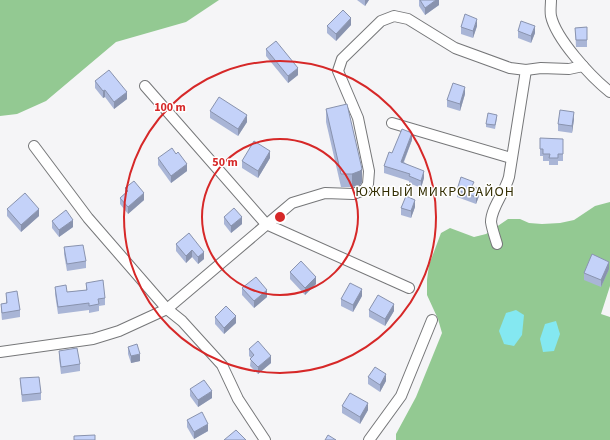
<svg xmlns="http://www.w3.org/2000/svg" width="610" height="440" font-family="'Source Sans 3',sans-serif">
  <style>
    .forest { fill: #93c992 }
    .water { fill: #84e8f1 }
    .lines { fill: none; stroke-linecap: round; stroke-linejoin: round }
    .street-casing { stroke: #767779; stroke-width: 12 }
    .street { stroke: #fff; stroke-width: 10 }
    .wall { fill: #a9b5d6 }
    .shaded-wall { fill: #8993ae }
    .building { fill: #c4d2f9; stroke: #8993ae }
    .ring { fill: none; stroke: #d62828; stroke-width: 2 }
    .labels { text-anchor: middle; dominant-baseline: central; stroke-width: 3; stroke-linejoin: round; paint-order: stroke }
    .neighbourhood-label { font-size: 14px; letter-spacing: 1px; fill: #332e03; stroke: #fff }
    .centre { fill: #d62828; stroke: #fff; stroke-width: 2 }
    .ring-label { font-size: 12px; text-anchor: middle; font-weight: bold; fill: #d62828; stroke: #fff; stroke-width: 3; stroke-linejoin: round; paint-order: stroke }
  </style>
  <rect width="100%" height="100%" fill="#f5f5f7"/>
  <!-- forest -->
  <g class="forest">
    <path d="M0 0H219L186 22 116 42 46 101 17 114 0 116Z"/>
    <path d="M610 202V286L601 314 610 317V440H396V434L416 397 442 333 438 319 427 295V280L429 265 441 233 450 228 474 237 486 234 508 219H520L529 223 542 224 560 223 574 220 595 206Z"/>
  </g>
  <!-- water -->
  <g class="water">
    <path d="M516 310 524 315 522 335 514 346 504 344 499 331 506 313Z"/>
    <path d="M556 321 560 334 554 351 543 352 540 339 545 324Z"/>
  </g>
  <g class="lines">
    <!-- street casing -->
    <g class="street-casing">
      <g id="street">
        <path d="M551 0C551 5 550 11 551 16 556 39 591 77 610 92"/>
        <path d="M145 86 266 224 409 288"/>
        <path d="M392 123 511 158"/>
        <path d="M34 146 88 218 167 309 182 321 222 365 238 399 265 440"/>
        <path d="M497 244C495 237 492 229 491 222 491 208 505 192 509 177L526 70"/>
        <path d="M0 352 93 339 119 331 167 309 292 203 325 193 353 194 364 190 368 184 369 171 358 118 338 71 342 59 381 21 394 16 408 19 455 48 510 68 526 70 541 68 569 69 583 66"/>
        <path d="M369 440 401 396 432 320"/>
      </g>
    </g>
    <!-- street -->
    <use href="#street" class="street"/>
  </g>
  <!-- wall -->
  <g class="wall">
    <path d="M357 0H369L365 6Z"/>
    <path d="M419 0H439V5L425 15 419 6Z"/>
    <path d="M351 25 336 41 327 33V26Z"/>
    <path d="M477 26 473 38 461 34V27Z"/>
    <path d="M587 27V47H576L575 28Z"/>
    <path d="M518 31 535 33 531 43 518 38Z"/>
    <path d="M266 49 298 75 288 83 266 56Z"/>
    <path d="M95 81 127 99 114 109 105 97 103 98 95 88Z"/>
    <path d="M465 94 460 111 447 107V100Z"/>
    <path d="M326 109 362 182 360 185 352 187H341L326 122Z"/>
    <path d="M210 111 247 122 238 136 210 118Z"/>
    <path d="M497 118 495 129 486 127V124Z"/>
    <path d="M574 119 572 133 558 131V124Z"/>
    <path d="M412 140 404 162 424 178 421 188 409 183V181L384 173V166L392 153Z"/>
    <path d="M563 146V161H558V165H549V161H543V156H540V149Z"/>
    <path d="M158 158 187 171 171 183 158 165Z"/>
    <path d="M270 158 258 178 242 168V161Z"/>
    <path d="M474 187 479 196 476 204 457 197V190Z"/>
    <path d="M125 188 144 200 128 214 120 204V198L125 193Z"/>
    <path d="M415 207 411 218 401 215V208Z"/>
    <path d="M7 209 39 216 21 232 7 216Z"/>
    <path d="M224 217 242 224 231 233 224 224Z"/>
    <path d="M52 221 73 227 59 237 52 228Z"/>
    <path d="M189 233 204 259 198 264 192 257 186 263 176 251V244Z"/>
    <path d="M64 247 86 261V268L67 271 64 254Z"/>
    <path d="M609 269 601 287 584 280V273Z"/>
    <path d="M290 272 316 284 305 295 290 279Z"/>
    <path d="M86 283 105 298V305L99 306V311L89 313V310L58 314 55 294V287L67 292 86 290Z"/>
    <path d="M242 288 267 297 254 308 242 295Z"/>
    <path d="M6 293 20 310V317L2 320 1 310V304L6 303Z"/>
    <path d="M362 296 353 312 341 306V299Z"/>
    <path d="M369 310 394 311 385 326 369 317Z"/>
    <path d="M215 317 236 323 224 334 215 324Z"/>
    <path d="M128 347 140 361 131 363 128 354Z"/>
    <path d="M249 349 271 363 258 374 250 366 251 358 249 356Z"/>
    <path d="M59 351 80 364V371L61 374 59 358Z"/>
    <path d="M368 377 386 381 380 392 368 384Z"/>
    <path d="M20 378 41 393V400L22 402Z"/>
    <path d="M190 389 212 398 198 407 190 396Z"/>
    <path d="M342 406 368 410 360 424 342 413Z"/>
    <path d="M187 420 208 431 194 439 187 427Z"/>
  </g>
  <!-- shaded-wall -->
  <g class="shaded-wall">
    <path d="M365 0H369L365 6Z"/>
    <path d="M436 0H439V5L425 15V8Z"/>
    <path d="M351 18V25L336 41V34Z"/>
    <path d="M477 19V26L473 38V31Z"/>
    <path d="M535 26V33L531 43V36Z"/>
    <path d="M298 68V75L288 83V76Z"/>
    <path d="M465 87V94L460 111V104Z"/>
    <path d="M105 90V97L103 98V91Z"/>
    <path d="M127 92V99L114 109V102Z"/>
    <path d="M574 112V119L572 133V126Z"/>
    <path d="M247 115V122L238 136V129Z"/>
    <path d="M412 133V140L401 168V162Z"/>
    <path d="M270 151V158L258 178V171Z"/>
    <path d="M187 164V171L171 183V176Z"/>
    <path d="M362 169V182L360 185 352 187V174Z"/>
    <path d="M424 171V178L421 188V181Z"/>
    <path d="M479 189V196L476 204V197Z"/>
    <path d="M144 193V200L128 214V207Z"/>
    <path d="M415 200V207L411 218V211Z"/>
    <path d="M39 209V216L21 232V225Z"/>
    <path d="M242 217V224L231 233V226Z"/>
    <path d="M73 220V227L59 237V230Z"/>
    <path d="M192 250V257L186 263V256Z"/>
    <path d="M204 252V259L198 264V257Z"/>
    <path d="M609 262V269L601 287V280Z"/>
    <path d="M316 277V284L305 295V288Z"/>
    <path d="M362 289V296L353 312V305Z"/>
    <path d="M267 290V297L254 308V301Z"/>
    <path d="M394 304V311L385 326V319Z"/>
    <path d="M236 316V323L224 334V328Z"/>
    <path d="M140 354V361L131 363V356Z"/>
    <path d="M271 356V363L258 374V367Z"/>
    <path d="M386 374V381L380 392V385Z"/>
    <path d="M212 391V398L198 407V400Z"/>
    <path d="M368 403V410L360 424V417Z"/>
    <path d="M208 424V431L194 439V432Z"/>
  </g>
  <!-- building -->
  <g class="building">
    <path d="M420 0H436L425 8Z"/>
    <path d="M343 10 351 18 336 34 327 26Z"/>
    <path d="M465 14 477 19 473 31 461 27Z"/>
    <path d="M521 21 535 26 531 36 518 31Z"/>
    <path d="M587 27V40H576L575 28Z"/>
    <path d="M276 41 298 68 288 76 266 49Z"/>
    <path d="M109 70 127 92 114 102 105 90 103 91 95 81Z"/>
    <path d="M453 83 465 87 460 104 447 100Z"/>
    <path d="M219 97 247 115 238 129 210 111Z"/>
    <path d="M347 104 362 169 360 171 352 174H341L326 109Z"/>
    <path d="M560 110 574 112 572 126 558 124Z"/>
    <path d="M488 113 497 115 495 125 486 124Z"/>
    <path d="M402 129 412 133 401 162 424 171 421 181 409 176 410 174 384 166 389 152 392 153Z"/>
    <path d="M540 138 563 139V154H558V158H549L550 154H543V149H540Z"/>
    <path d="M254 141 270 151 258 171 242 161Z"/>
    <path d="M172 148 176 154 178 152 187 164 171 176 158 158Z"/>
    <path d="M461 177 474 182 472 186 479 189 476 197 457 190Z"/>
    <path d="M134 181 144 193 128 207 120 198 128 191 125 188Z"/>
    <path d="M25 193 39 209 21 225 7 209Z"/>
    <path d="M406 196 415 200 411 211 401 208Z"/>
    <path d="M234 208 242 217 231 226 224 217Z"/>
    <path d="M66 210 73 220 59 230 52 221Z"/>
    <path d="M189 233 204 252 198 257 192 250 186 256 176 244Z"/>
    <path d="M83 245 86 261 67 264 64 247Z"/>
    <path d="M592 254 609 262 601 280 584 273Z"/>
    <path d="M301 261 316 277 305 288 290 272Z"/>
    <path d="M256 277 267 290 254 301 242 288Z"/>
    <path d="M103 280 105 298 98 299 99 304 89 306V303L58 307 55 287 66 285 67 292 87 290 86 283Z"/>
    <path d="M350 283 362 289 353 305 341 299Z"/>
    <path d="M17 291 20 310 2 313 1 304 7 303 6 293Z"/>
    <path d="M378 295 394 304 385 319 369 310Z"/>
    <path d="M226 306 236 316 224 328 215 317Z"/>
    <path d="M258 341 271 356 258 367 250 359 254 355 249 349Z"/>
    <path d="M137 344 140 354 131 356 128 347Z"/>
    <path d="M77 348 80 364 61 367 59 351Z"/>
    <path d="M375 367 386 374 380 385 368 377Z"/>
    <path d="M39 377 41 393 22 395 20 378Z"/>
    <path d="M204 380 212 391 198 400 190 389Z"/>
    <path d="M350 393 368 403 360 417 342 406Z"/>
    <path d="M202 412 208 424 194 432 187 420Z"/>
    <path d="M236 430 246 440H224Z"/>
    <path d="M95 435V440H74V436Z"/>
    <path d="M328 435 336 440H325Z"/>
  </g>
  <!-- distance rings -->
  <g class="ring">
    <circle cx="280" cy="217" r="78"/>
    <circle cx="280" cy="217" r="156"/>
  </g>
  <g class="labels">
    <!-- neighbourhood labels -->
    <g class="neighbourhood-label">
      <text x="435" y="192">ЮЖНЫЙ МИКРОРАЙОН</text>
    </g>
  </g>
  <circle cx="280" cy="217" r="6" class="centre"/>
  <g class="ring-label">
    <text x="170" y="111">100 m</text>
    <text x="225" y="166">50 m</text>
  </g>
</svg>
